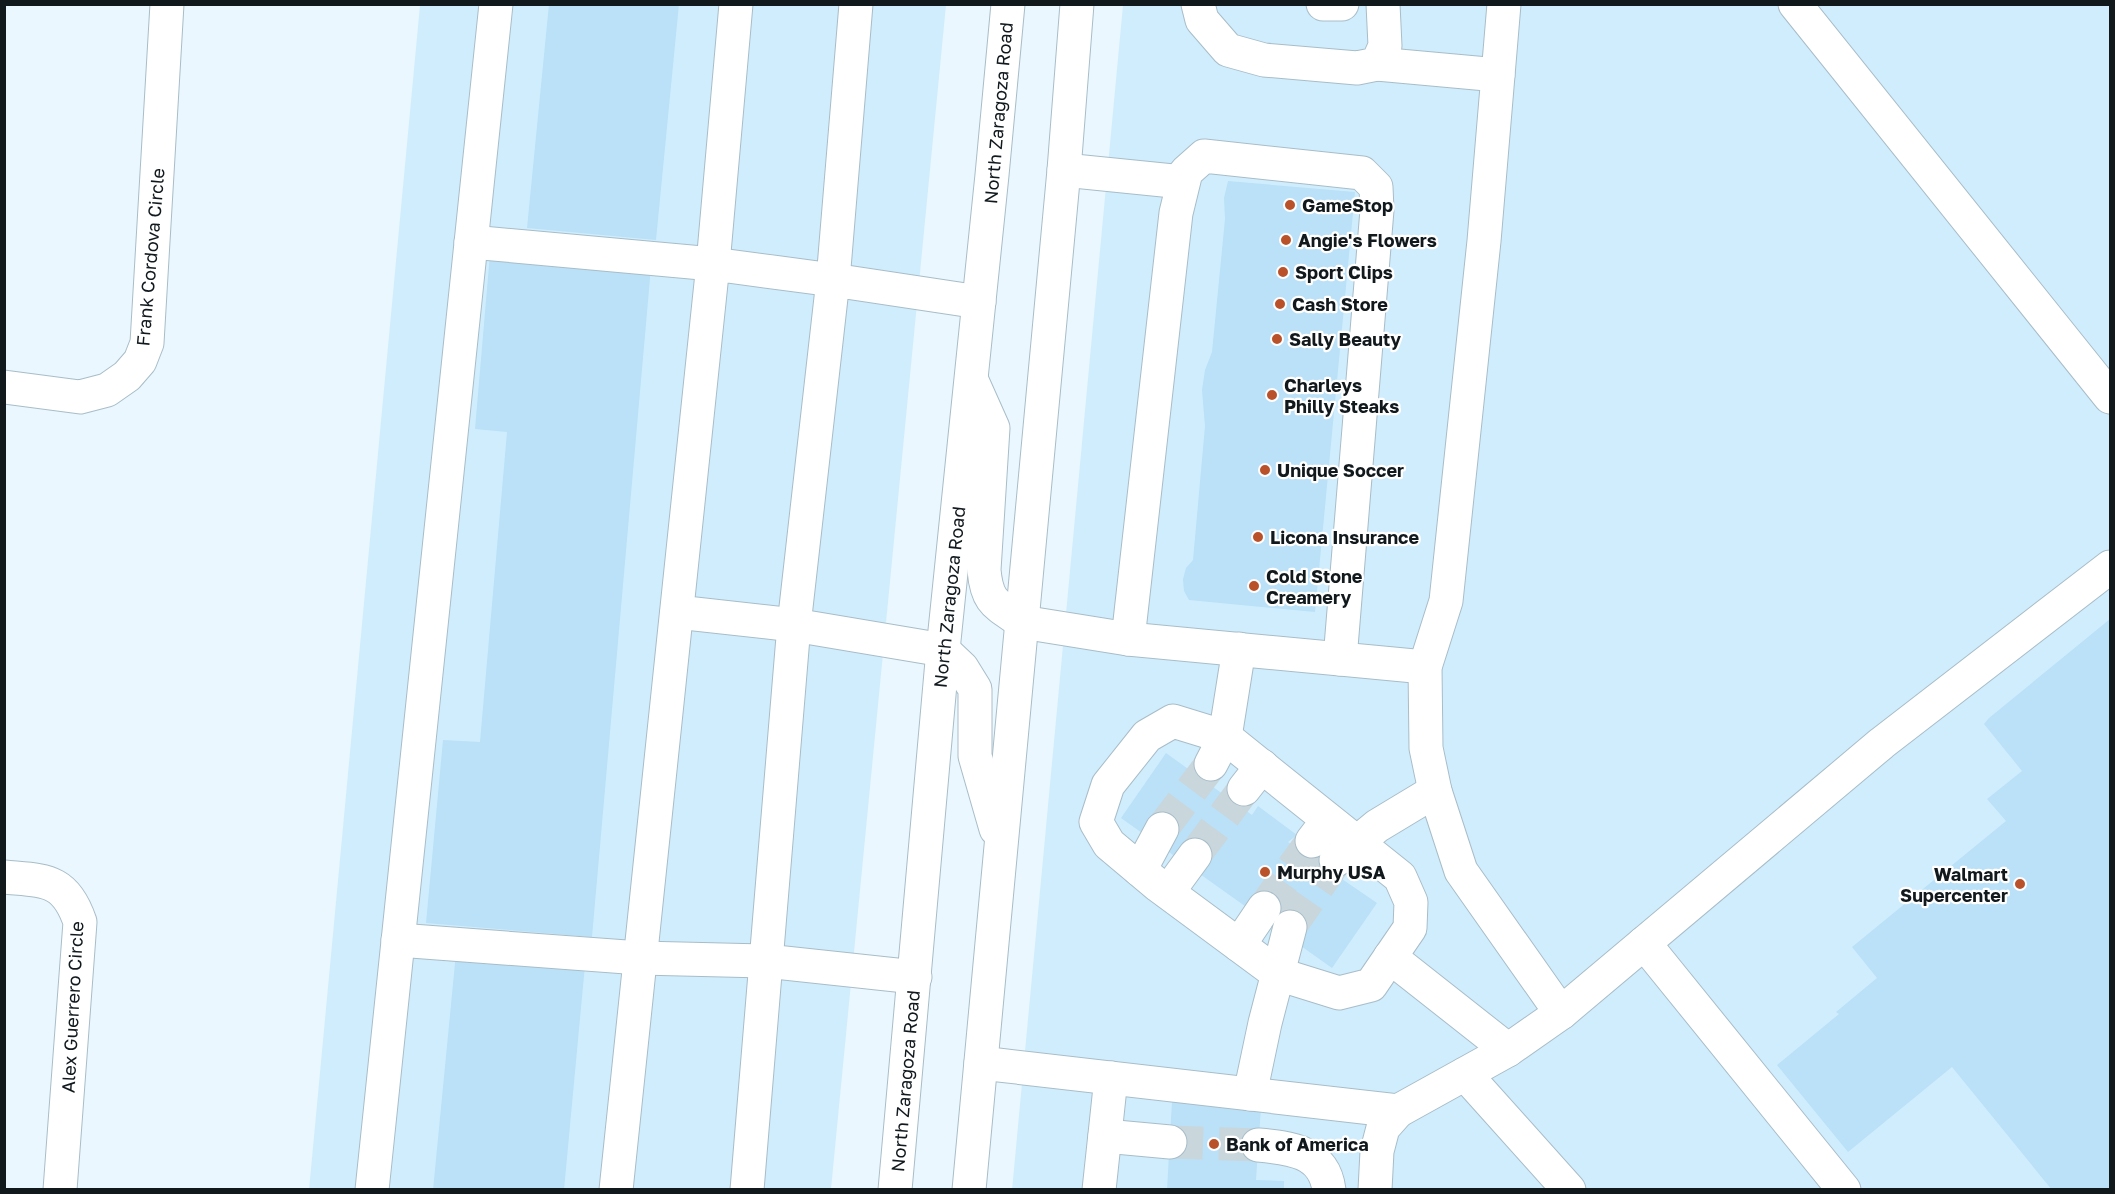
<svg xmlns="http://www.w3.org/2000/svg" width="2115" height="1194" font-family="'Golos Text',sans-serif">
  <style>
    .built { fill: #d0edfd }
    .building { fill: #bae1f7 }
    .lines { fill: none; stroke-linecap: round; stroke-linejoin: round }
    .minor-tunnel { stroke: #c9d6dc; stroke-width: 33; stroke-dasharray: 33 16; stroke-linecap: butt }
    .minor-casing { stroke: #a8bdc8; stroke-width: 35 }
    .major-casing { stroke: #a8bdc8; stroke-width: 35 }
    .minor { stroke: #fff; stroke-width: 33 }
    .major { stroke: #fff; stroke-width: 33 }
    .poi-dot { fill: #b9522a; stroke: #fff; stroke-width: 2 }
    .labels { text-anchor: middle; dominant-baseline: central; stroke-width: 4.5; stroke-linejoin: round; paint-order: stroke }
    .street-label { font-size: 18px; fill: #11191d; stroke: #fff }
    .poi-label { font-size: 18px; font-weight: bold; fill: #11191d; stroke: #fff; text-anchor: start }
  </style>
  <rect width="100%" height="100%" fill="#eaf7fe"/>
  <!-- built -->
  <g class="built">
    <path d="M420 5H946L831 1189 309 1190Z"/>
    <path d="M1123 5H2110V1189L1012 1190Z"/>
  </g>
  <!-- building -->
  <g class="building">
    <path d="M549 4H679L656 240 527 228Z"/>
    <path d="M1228 181 1355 192 1315 612 1189 600 1184 591 1183 579 1186 568 1193 560 1205 426 1202 390 1205 370 1212 352 1225 219 1224 198Z"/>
    <path d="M490 254 651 267 592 937 426 923 443 740 480 742 507 432 475 429Z"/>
    <path d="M2110 619V1190H2052L1952 1067 1848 1152 1777 1065 1839 1014 1836 1012 1877 978 1852 947 2006 821 1987 799 2022 771 1984 724 1989 718Z"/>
    <path d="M1166 753 1252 815 1258 806 1297 835 1288 842 1377 903 1332 968 1121 818Z"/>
    <path d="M456 953 585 965 564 1190H433Z"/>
    <path d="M1172 1101 1261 1107 1256 1180 1284 1181V1190H1167Z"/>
  </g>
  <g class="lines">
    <!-- minor-tunnel -->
    <g class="minor-tunnel">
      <path d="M1162 829 1211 764"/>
      <path d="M1195 855 1244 789"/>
      <path d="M1264 908 1312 841"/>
      <path d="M1290 927 1336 860"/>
      <path d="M1170 1142 1258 1145"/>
    </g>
    <!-- minor casing -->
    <g class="minor-casing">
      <g id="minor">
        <path d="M1198 4 1202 20 1228 50 1264 60 1357 68 1377 64 1385 46 1383 4"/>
        <path d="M1323 4H1342"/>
        <path d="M1504 4 1484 241 1446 601 1425 667 1426 748 1435 791 1461 871 1561 1013"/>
        <path d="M1795 4 2110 397"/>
        <path d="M1377 64 1498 75"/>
        <path d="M1064 170 1183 182"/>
        <path d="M471 242 713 264 736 4"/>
        <path d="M4 387 80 397 107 390 127 376 140 361 147 343 167 4"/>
        <path d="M677 612 794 625 943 650"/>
        <path d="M1022 622 1128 639 1425 667"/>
        <path d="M1128 639 1176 213 1186 172 1204 156 1362 173 1376 187 1377 210 1340 659"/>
        <path d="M1173 721 1225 737 1400 877 1411 902 1410 928 1371 985 1339 993 1278 974 1159 886 1109 844 1096 822 1108 785 1147 736Z"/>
        <path d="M1211 764 1225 737 1239 649"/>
        <path d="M1244 789 1262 766"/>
        <path d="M1312 841 1328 820"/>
        <path d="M1336 860 1377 826 1435 791"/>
        <path d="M1140 870 1162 829"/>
        <path d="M4 877C45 881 65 878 80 922L60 1190"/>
        <path d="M1168 892 1195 855"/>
        <path d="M398 940 640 958 766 961 915 977"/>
        <path d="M1644 943 1844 1190"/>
        <path d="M1239 945 1264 908"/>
        <path d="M1390 957 1508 1050"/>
        <path d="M981 1063 1398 1111 1508 1050 1561 1013 1882 743 2110 567"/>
        <path d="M1465 1074 1569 1190"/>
        <path d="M1250 1094 1265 1023 1290 927"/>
        <path d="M1105 1136 1170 1142"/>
        <path d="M1258 1145C1290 1148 1324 1151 1329 1190"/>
        <path d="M372 1190 496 4"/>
        <path d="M616 1190 713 264 833 280 856 4"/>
        <path d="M747 1190 794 625 833 280 979 302"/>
        <path d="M1099 1190 1111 1078"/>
        <path d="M1375 1190 1377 1151 1383 1128 1398 1111"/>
      </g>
    </g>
    <!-- major casing -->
    <g class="major-casing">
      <g id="major">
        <path d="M972 381 993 428 984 570C987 603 996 604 1022 622"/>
        <path d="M943 650 962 668 975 689V756L996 829"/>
        <path d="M895 1190 943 650 992 175 1008 4"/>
        <path d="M969 1190 1064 170 1077 4"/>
      </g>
    </g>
    <!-- minor -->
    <use href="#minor" class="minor"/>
    <!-- major -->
    <use href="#major" class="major"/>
  </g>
  <!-- markers -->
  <g class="poi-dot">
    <circle cx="1290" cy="205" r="6"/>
    <circle cx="1286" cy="240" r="6"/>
    <circle cx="1283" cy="272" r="6"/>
    <circle cx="1280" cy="304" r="6"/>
    <circle cx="1277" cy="339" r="6"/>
    <circle cx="1272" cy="395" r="6"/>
    <circle cx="1265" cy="470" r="6"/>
    <circle cx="1258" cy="537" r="6"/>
    <circle cx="1254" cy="586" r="6"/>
    <circle cx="1265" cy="872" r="6"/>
    <circle cx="2020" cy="884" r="6"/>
    <circle cx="1214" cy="1144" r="6"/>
  </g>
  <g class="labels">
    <!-- street labels -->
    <g class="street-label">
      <text transform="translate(998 113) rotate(-85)">North Zaragoza Road</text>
      <text transform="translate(150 257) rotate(-85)">Frank Cordova Circle</text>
      <text transform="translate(949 597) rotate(-84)">North Zaragoza Road</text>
      <text transform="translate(72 1007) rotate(-87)">Alex Guerrero Circle</text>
      <text transform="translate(905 1081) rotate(-85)">North Zaragoza Road</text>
    </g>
    <!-- poi labels -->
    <g class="poi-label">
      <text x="1302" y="205">GameStop</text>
      <text x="1298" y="240">Angie's Flowers</text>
      <text x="1295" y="272">Sport Clips</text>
      <text x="1292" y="304">Cash Store</text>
      <text x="1289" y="339">Sally Beauty</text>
      <text x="1284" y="385">Charleys<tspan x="1284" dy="21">Philly Steaks</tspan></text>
      <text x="1277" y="470">Unique Soccer</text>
      <text x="1270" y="537">Licona Insurance</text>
      <text x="1266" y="576">Cold Stone<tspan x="1266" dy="21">Creamery</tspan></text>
      <text x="1277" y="872">Murphy USA</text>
      <text x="2008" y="874" text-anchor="end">Walmart<tspan x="2008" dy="21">Supercenter</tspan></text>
      <text x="1226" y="1144">Bank of America</text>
    </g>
  </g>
  <!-- border -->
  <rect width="2115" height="1194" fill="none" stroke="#11191d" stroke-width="12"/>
</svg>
